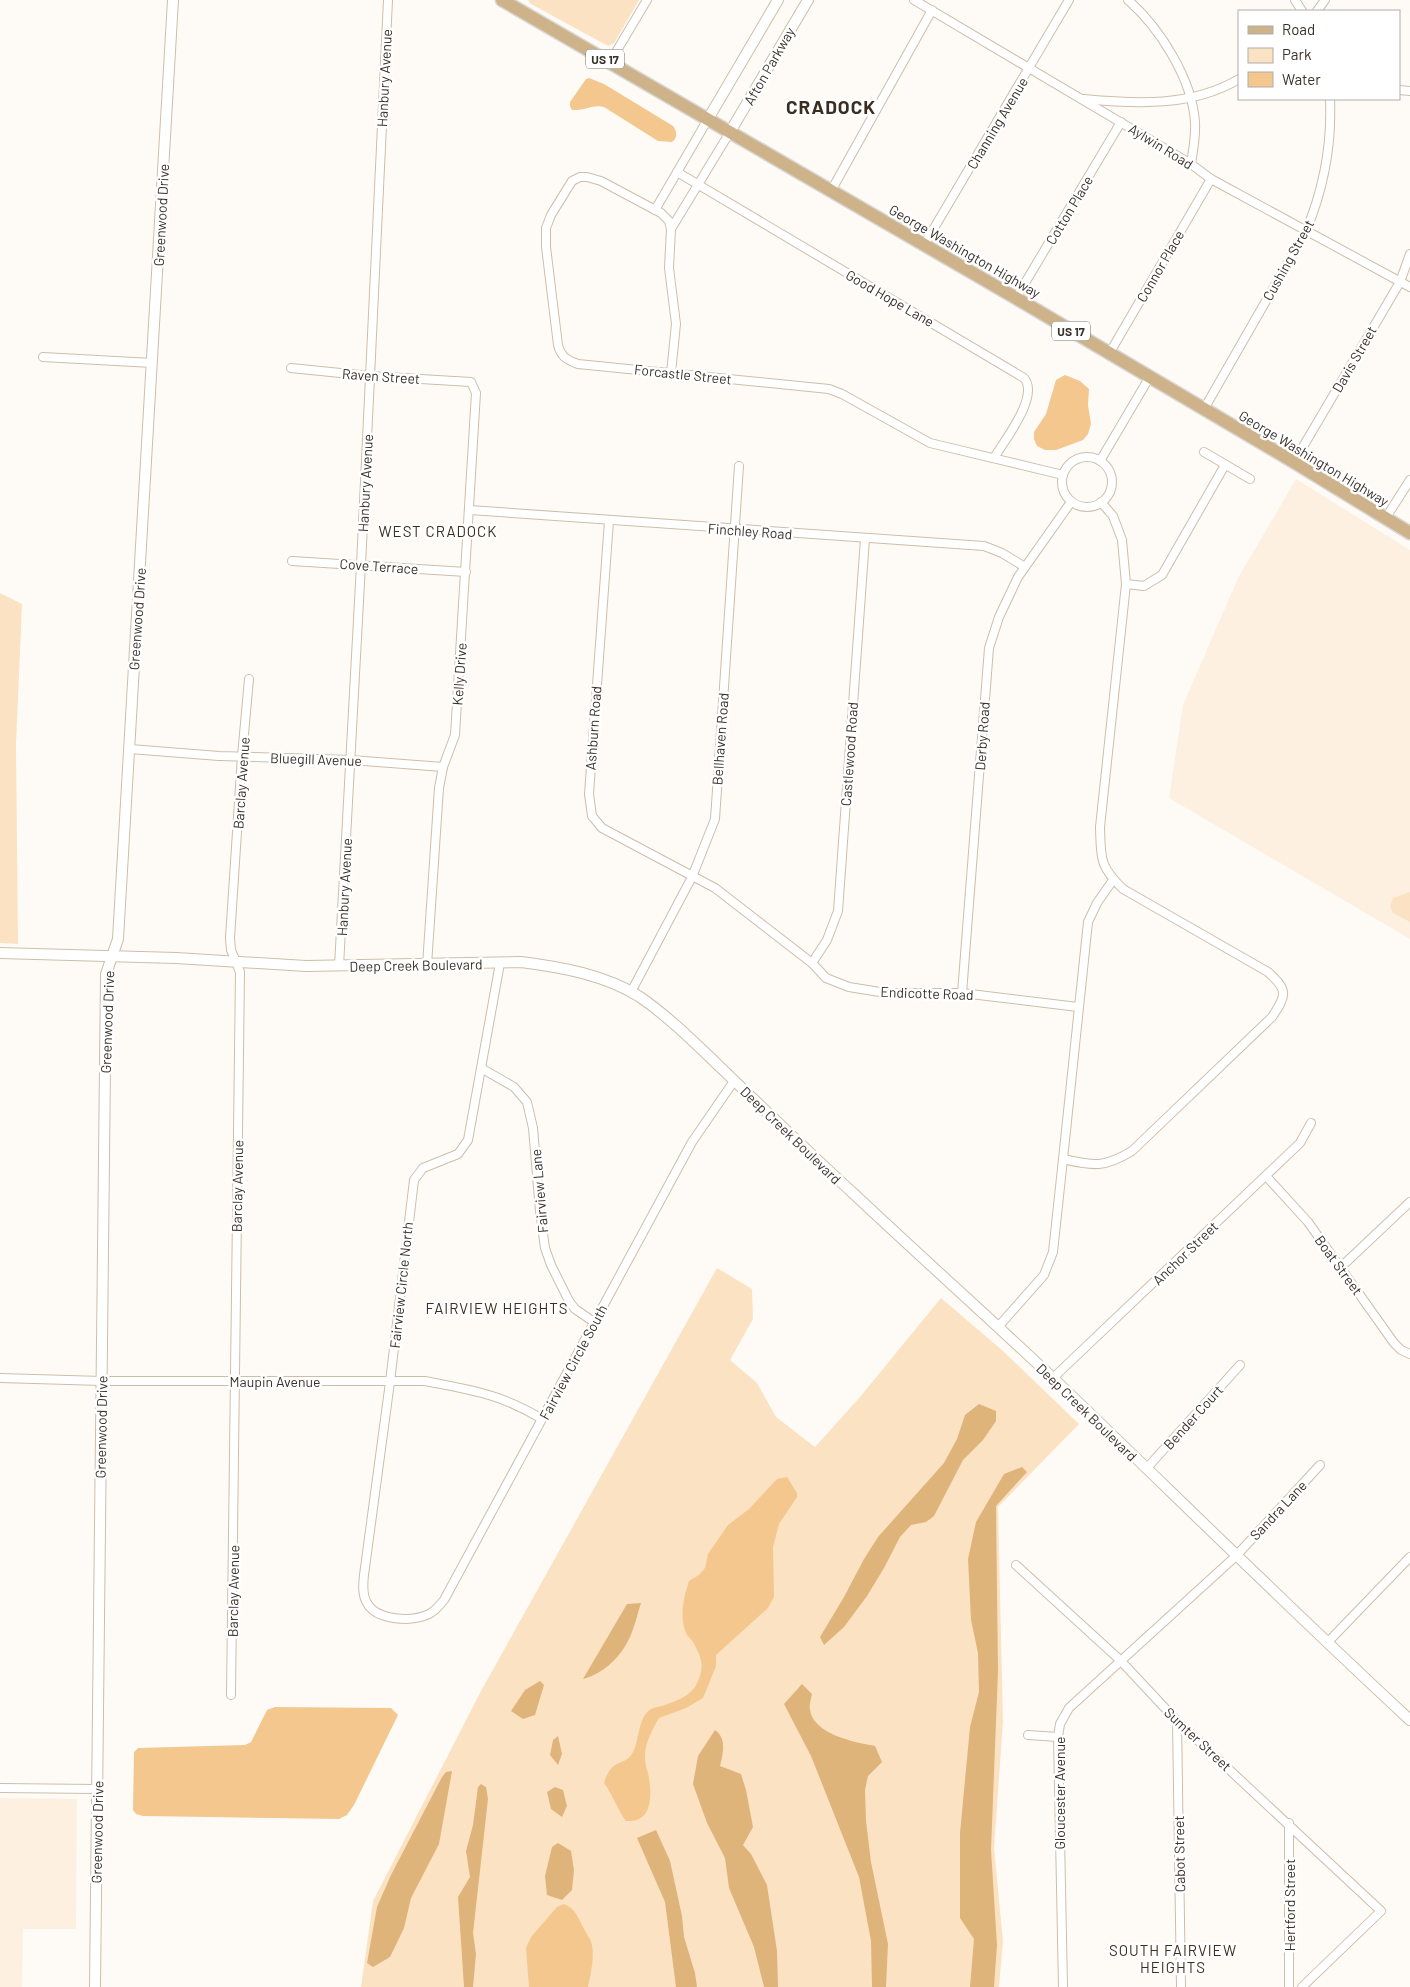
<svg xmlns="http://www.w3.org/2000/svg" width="1410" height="1987" font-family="Barlow,sans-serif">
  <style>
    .built { fill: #fdf0e0 }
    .green { fill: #fbe2c3 }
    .forest { fill: #dfb47b }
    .water { fill: #f3c78e }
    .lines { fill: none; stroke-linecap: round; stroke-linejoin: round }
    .minor-casing { stroke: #cdbeaa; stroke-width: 10 }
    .tertiary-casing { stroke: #cdbeaa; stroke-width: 12 }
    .primary-casing { stroke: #d7d6d4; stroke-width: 15 }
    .minor { stroke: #fff; stroke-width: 8 }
    .tertiary { stroke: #fff; stroke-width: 10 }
    .primary { stroke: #ceb289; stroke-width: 12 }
    .labels { text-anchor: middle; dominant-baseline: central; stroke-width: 5; stroke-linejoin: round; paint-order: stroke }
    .shield { fill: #fff; stroke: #74706a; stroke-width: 1 }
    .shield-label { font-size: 12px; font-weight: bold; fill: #38322a }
    .street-label { font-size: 14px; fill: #38322a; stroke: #fff }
    .neighbourhood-label { font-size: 15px; letter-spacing: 1px; fill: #3b2e1e; stroke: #fff }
    .district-label { font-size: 19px; font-weight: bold; letter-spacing: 1px; fill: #3b2e1e; stroke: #fff }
  </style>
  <rect width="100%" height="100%" fill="#fefbf7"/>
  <!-- built -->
  <g class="built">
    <path d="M1296 479 1410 550V939L1169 798 1183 705 1238 578Z"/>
    <path d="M0 1798 77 1799 76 1929H23L22 1987H0Z"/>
  </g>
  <!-- green -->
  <g class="green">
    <path d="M528 0H639L614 43 608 46 531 4Z"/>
    <path d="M0 593 22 604 16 744 18 944 0 943Z"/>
    <path d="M1410 892V922L1393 913 1390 906 1393 898Z"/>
    <path d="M717 1268 752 1289 753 1319 730 1360 757 1383 776 1417 815 1447 860 1397 941 1298 1003 1351 1079 1424 998 1507 1003 1722 994 1848 1003 1941 999 1987H361L373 1901 481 1691Z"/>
  </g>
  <!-- forest -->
  <g class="forest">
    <path d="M979 1404 996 1411V1421L983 1440 963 1460 934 1516 926 1522 911 1525 900 1537 884 1568 867 1596 844 1627 824 1645 820 1637 844 1597 864 1559 878 1537 944 1463 957 1439 965 1415Z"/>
    <path d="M1022 1467 1027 1472 996 1506 998 1671 991 1850 997 1945 994 1987H970L974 1939 960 1918V1833L970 1727 979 1692 978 1653 971 1620 968 1559 976 1522 1004 1474Z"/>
    <path d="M641 1603C637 1615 634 1630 628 1641 619 1659 602 1674 583 1679L627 1604Z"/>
    <path d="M540 1681 544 1685 535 1715 523 1719 511 1711 525 1690Z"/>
    <path d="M802 1684 812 1694C811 1699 809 1705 810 1710 813 1734 856 1743 875 1746L882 1762 868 1776 865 1790 866 1821 871 1862 888 1944 886 1987H872L871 1941 859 1877 811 1756 784 1704Z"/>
    <path d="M715 1730C727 1738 723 1754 720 1766L741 1774 746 1790 753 1827 743 1845 751 1854 767 1885 777 1951 778 1987H764L754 1947 729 1888 725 1858 707 1823 693 1784 698 1756Z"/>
    <path d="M558 1736 562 1754 558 1765 550 1755 553 1740Z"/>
    <path d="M452 1771 439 1844 411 1898 404 1928 390 1957 373 1967 367 1963 377 1907 391 1875 442 1777 446 1772Z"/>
    <path d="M481 1784 486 1787 488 1799 473 1933 476 1954 473 1987H464L458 1897 470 1877 466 1851 473 1825 478 1787Z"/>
    <path d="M555 1787 563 1790 567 1806 562 1817 551 1809 547 1792Z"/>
    <path d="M656 1830 670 1861 682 1916 684 1937 695 1973 697 1987H676L665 1902 637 1838Z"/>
    <path d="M558 1843 571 1851 574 1870 572 1890 562 1900 547 1895 545 1876 552 1847Z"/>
  </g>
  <!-- water -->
  <g class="water">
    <path d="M589 78 604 84 673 126C677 131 678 138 672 142L658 141 604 107C593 104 584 111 572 110L570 106V102L586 79Z"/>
    <path d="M1065 375 1080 381 1089 389 1088 405 1091 424 1088 434 1083 440 1056 450H1045L1037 446 1034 439V432L1046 414 1056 380Z"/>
    <path d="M787 1477 797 1493V1497L779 1524 773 1547 774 1597 768 1608 716 1655V1666L703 1698 686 1708 659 1718C652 1730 644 1745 645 1759 645 1765 648 1771 649 1778 652 1797 652 1823 626 1821 617 1809 613 1795 604 1783 613 1756 622 1768 632 1754 640 1741 637 1718 651 1709 654 1707 659 1707 662 1706 677 1701 692 1696 698 1681 705 1666 701 1656 693 1642 691 1639 687 1636 686 1633 679 1617 684 1596 689 1581L699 1575 705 1568 708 1554 728 1525 749 1509 777 1479Z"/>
    <path d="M275 1707 391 1708 398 1715 354 1805 347 1815 339 1819 143 1816 136 1814 133 1810 134 1752 138 1748 245 1745 251 1742 267 1710Z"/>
    <path d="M564 1904C574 1908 577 1915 582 1925 584 1930 587 1934 590 1939 596 1952 591 1973 588 1987H529L526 1948 531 1937 557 1907Z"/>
  </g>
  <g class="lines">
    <!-- minor casing -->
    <g class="minor-casing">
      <g id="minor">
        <path d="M914 0 1191 164 1211 179 1410 287"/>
        <path d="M1128 0C1160 28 1192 79 1195 122 1196 136 1193 150 1191 164"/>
        <path d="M1295 0 1302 11"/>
        <path d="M1317 11 1325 0"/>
        <path d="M610 62 647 0"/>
        <path d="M1399 90 1410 91"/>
        <path d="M1084 99C1136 104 1192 107 1239 79"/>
        <path d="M677 172 1024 378C1040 396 1004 441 994 458"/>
        <path d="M831 191 932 10"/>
        <path d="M655 210 708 119"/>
        <path d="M671 229 730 132"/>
        <path d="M924 245 1069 0"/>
        <path d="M1016 298 1121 122"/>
        <path d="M1109 354 1211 179"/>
        <path d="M43 357 152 363"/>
        <path d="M291 368 370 376 471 382 476 393 455 735 443 767 439 788 427 965"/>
        <path d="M671 373 676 324 669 268 671 229 669 221 661 213 601 181 587 177H580L572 181 551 215 546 228V247L558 345C561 357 567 360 578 364L829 389 842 394 930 443 1063 475"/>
        <path d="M1204 409 1306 231C1324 188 1332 145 1330 99"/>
        <path d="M1204 452 1250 479"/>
        <circle cx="1087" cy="482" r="25"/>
        <path d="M1100 461 1149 378"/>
        <path d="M1294 462 1400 282 1410 254"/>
        <path d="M470 510 984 546 1002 553 1025 567"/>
        <path d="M1385 519 1410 480"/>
        <path d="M609 521 589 794 592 816 602 828 715 888 812 963 826 978 849 987 886 993H962L1078 1007"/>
        <path d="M292 561 466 572"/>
        <path d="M1126 584 1144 586 1162 575 1225 465"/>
        <path d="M130 749 219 756 351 760 443 767"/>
        <path d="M500 963 468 1140 458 1154 423 1168 414 1180 390 1382 364 1575C363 1584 362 1595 367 1603 377 1621 412 1622 429 1614 435 1611 440 1605 444 1600L692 1142 734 1081"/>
        <path d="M812 963 827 940 838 911 865 539"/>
        <path d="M339 966 361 565 388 0"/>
        <path d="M631 992 692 877 715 819 739 466"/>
        <path d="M962 993 989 648 999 617 1018 577 1071 502"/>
        <path d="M481 1068 514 1087 527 1102 533 1128 540 1211 545 1248 551 1265 569 1301 575 1309 594 1322"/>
        <path d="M1063 1159 1088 922 1097 903 1113 880"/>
        <path d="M1266 1176 1308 1222 1394 1343 1401 1350 1410 1354"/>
        <path d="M1341 1267 1410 1202"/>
        <path d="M998 1327 1044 1275 1053 1252 1063 1159C1094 1166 1104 1168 1132 1151L1272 1017C1287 995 1288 990 1268 972L1123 889C1099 866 1101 858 1100 827L1126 584 1122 540 1113 516 1101 502"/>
        <path d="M0 1378 102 1381H425C471 1390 501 1394 542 1419"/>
        <path d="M1053 1378 1300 1143 1311 1123"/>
        <path d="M1146 1469 1240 1365"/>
        <path d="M1016 1565 1120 1660 1177 1721 1381 1911 1302 1987"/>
        <path d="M1327 1643 1410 1557"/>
        <path d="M231 1695 240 972 231 950 230 938 242 756 249 679"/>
        <path d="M1177 1721 1181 1987"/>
        <path d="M1028 1735 1058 1737"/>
        <path d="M0 1788 97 1789"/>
        <path d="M1063 1987 1058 1737 1060 1724 1069 1708 1236 1556 1320 1465"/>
        <path d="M1289 1987V1823"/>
      </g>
    </g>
    <!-- tertiary casing -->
    <g class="tertiary-casing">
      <g id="tertiary">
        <path d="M708 119 778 0"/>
        <path d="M730 132 808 0"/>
        <path d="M0 953 176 958 306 966 521 962C561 967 606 975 640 997 669 1017 695 1043 720 1067 765 1110 809 1153 854 1194 920 1256 988 1317 1054 1379 1173 1493 1289 1608 1410 1720"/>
        <path d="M95 1987 106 974 118 939 173 0"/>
      </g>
    </g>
    <!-- primary casing -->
    <g class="primary-casing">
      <path id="primary" d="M502 0 1016 298 1294 462 1410 533"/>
    </g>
    <!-- minor -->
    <use href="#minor" class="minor"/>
    <!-- tertiary -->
    <use href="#tertiary" class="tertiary"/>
    <!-- primary -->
    <use href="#primary" class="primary"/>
  </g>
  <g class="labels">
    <!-- shield labels -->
    <g class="shield">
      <rect x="586" y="49.5" width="38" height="19" rx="4"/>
      <rect x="1052" y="321.5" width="38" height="19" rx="4"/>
    </g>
    <g class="shield-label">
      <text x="605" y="59">US 17</text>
      <text x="1071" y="331">US 17</text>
    </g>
    <!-- street labels -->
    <g class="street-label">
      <text transform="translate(769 66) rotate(-60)">Afton Parkway</text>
      <text transform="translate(384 78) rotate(-87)">Hanbury Avenue</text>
      <text transform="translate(997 123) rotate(-59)">Channing Avenue</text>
      <text transform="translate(1161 146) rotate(32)">Aylwin Road</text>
      <text transform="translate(1069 210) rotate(-59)">Cotton Place</text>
      <text transform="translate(161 215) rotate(-87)">Greenwood Drive</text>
      <text transform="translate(965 251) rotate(30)">George Washington Highway</text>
      <text transform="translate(1288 260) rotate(-61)">Cushing Street</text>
      <text transform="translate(1160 266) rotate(-60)">Connor Place</text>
      <text transform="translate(890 298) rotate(30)">Good Hope Lane</text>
      <text transform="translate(1354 359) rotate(-60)">Davis Street</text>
      <text transform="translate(683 374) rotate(6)">Forcastle Street</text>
      <text transform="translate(381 376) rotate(4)">Raven Street</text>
      <text transform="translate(1314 458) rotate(31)">George Washington Highway</text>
      <text transform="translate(365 483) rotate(-87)">Hanbury Avenue</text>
      <text transform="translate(750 531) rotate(4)">Finchley Road</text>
      <text transform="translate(379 566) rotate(4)">Cove Terrace</text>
      <text transform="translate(137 619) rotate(-86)">Greenwood Drive</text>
      <text transform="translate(459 674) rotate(-86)">Kelly Drive</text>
      <text transform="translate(593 728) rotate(-86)">Ashburn Road</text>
      <text transform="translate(982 736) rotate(-86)">Derby Road</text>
      <text transform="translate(720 739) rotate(-86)">Bellhaven Road</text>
      <text transform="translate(849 754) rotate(-86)">Castlewood Road</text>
      <text transform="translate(316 759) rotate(2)">Bluegill Avenue</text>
      <text transform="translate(241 783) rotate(-86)">Barclay Avenue</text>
      <text transform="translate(344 887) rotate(-87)">Hanbury Avenue</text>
      <text transform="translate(416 965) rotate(-1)">Deep Creek Boulevard</text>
      <text transform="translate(927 993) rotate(2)">Endicotte Road</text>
      <text transform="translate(107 1022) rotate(-88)">Greenwood Drive</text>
      <text transform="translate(791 1135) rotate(44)">Deep Creek Boulevard</text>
      <text transform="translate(237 1186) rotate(-89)">Barclay Avenue</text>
      <text transform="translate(539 1191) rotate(-95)">Fairview Lane</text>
      <text transform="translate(1185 1253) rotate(-44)">Anchor Street</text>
      <text transform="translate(1339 1265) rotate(54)">Boat Street</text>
      <text transform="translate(401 1285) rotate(-84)">Fairview Circle North</text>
      <text transform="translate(573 1362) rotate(-62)">Fairview Circle South</text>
      <text x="275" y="1381">Maupin Avenue</text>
      <text transform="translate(1087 1412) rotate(44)">Deep Creek Boulevard</text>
      <text transform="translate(1193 1417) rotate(-48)">Bender Court</text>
      <text transform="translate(101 1427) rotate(-89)">Greenwood Drive</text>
      <text transform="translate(1278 1510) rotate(-47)">Sandra Lane</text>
      <text transform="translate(233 1591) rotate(-89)">Barclay Avenue</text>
      <text transform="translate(1198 1739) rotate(43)">Sumter Street</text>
      <text transform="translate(1059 1793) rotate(-90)">Gloucester Avenue</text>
      <text transform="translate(97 1832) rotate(-89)">Greenwood Drive</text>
      <text transform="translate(1179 1854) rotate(-91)">Cabot Street</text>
      <text transform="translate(1289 1905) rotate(-90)">Hertford Street</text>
    </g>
    <!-- neighbourhood labels -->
    <g class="neighbourhood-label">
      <text x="438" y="531">WEST CRADOCK</text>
      <text x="497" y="1308">FAIRVIEW HEIGHTS</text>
      <text x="1173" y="1950">SOUTH FAIRVIEW<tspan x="1173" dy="17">HEIGHTS</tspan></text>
    </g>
    <!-- district labels -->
    <g class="district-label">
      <text x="831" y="106">CRADOCK</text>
    </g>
  </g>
  <!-- legend -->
  <rect x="1238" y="10" width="162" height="90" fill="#ffffff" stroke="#afadaa"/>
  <rect x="1248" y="26" width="25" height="8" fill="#ceb289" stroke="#afadaa"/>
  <text x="1282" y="35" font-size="15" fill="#38322a">Road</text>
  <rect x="1248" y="48" width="25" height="15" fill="#fbe2c3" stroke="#afadaa"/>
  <text x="1282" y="60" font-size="15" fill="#38322a">Park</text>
  <rect x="1248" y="72" width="25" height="15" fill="#f3c78e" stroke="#afadaa"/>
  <text x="1282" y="85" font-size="15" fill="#38322a">Water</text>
</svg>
